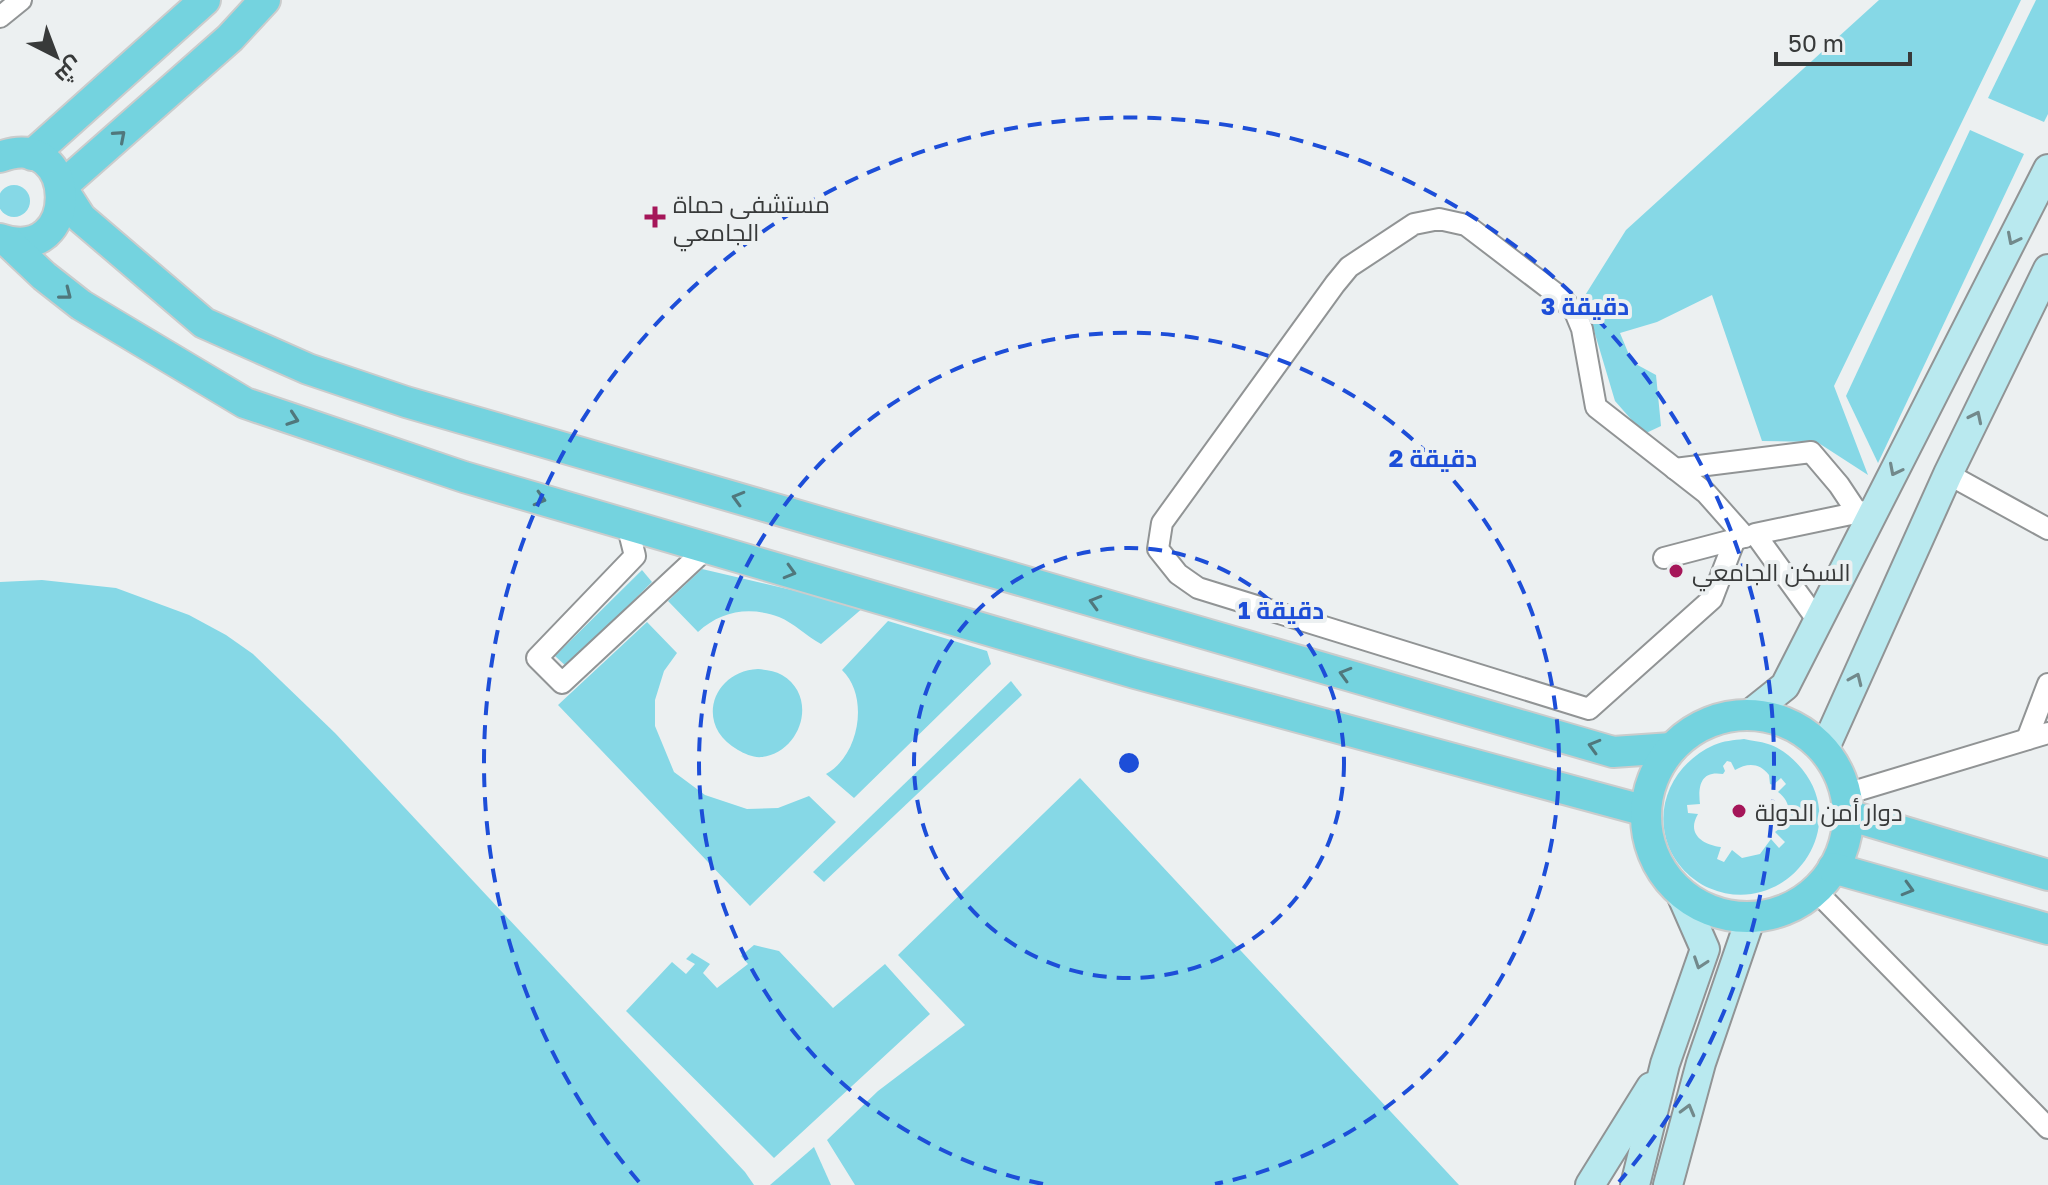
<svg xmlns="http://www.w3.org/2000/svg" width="2048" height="1185" font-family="'Golos Text',Cairo,sans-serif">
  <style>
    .green { fill: #86d8e6; fill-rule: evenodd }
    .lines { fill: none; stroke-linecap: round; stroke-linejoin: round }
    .minor-casing { stroke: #919495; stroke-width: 24 }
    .secondary-casing { stroke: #919495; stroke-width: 32 }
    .primary-casing { stroke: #cbcccc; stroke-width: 34 }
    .minor { stroke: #fff; stroke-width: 20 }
    .secondary { stroke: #b9e9ef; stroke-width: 28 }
    .primary { stroke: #74d3df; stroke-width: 30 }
    .oneway { stroke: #50777c }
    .oneway2 { stroke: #72898b }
    .ring { fill: none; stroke: #1d4ed8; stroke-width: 4; stroke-dasharray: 14 10 }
    .poi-dot { fill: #a51659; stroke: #ecf0f1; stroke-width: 3 }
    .labels { text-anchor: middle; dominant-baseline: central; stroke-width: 8; stroke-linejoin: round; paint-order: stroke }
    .poi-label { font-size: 24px; fill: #383a3a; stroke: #ecf0f1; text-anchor: start }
    .centre { fill: #1d4ed8; stroke: #ecf0f1; stroke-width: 4 }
    .ring-label { font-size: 24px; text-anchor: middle; font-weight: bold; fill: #1d4ed8; stroke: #ecf0f1; stroke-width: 8; stroke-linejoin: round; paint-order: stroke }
  </style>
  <rect width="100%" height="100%" fill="#ecf0f1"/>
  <!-- green -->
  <g class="green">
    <path d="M1879 0H2021L1834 386 1868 475 1817 442 1762 441 1712 295 1657 322 1620 333 1632 362 1656 375 1661 426 1644 434 1615 401 1584 297 1626 230Z"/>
    <path d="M2036 0H2048V114L2044 122 1988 98Z"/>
    <path d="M1970 130 2024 154 1878 463 1846 396Z"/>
    <circle cx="14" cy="201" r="16"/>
    <path d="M702 569 864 607 821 644C806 636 794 623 779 617 749 606 721 611 698 632L668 601Z"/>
    <path d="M642 570 652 582 567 667 555 656Z"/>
    <path d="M42 580 116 588 189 615 226 635 253 654 335 733 745 1172 754 1185H0V582Z"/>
    <path d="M888 621 987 651 991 664 854 798 826 774C859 756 870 697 842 670Z"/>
    <path d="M647 622 677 653 664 671 655 700V726L674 772 705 795 747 809 778 808 809 796 836 822 750 906 558 705Z"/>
    <path d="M758 669C766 670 775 671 782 675 819 697 801 752 762 757 754 758 745 754 738 750 694 726 712 671 758 669Z"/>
    <path d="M1011 681 1022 695 824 882 813 872Z"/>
    <path d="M1744 739C1752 741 1760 741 1768 744 1781 748 1793 758 1802 769 1853 832 1783 920 1709 888 1691 880 1675 864 1668 845 1653 803 1676 762 1714 745 1723 741 1734 740 1744 739ZM1727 761 1731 762 1735 770C1747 763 1759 762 1769 775L1770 784 1773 785 1781 778 1786 784 1778 792C1794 804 1791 821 1775 832L1785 842 1779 848 1771 839 1760 854 1742 858 1732 850 1724 862 1717 859 1721 847C1703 845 1686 834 1698 814L1688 813 1687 805 1700 804C1698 787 1700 770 1723 774L1725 771 1723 766Z"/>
    <path d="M1080 778 1459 1185H855L827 1140 878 1091 965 1025 898 955Z"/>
    <path d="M754 945 779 951 833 1008 885 964 930 1014 774 1158 626 1011 672 962 686 974 695 964 686 959 692 953 710 964 703 973 717 988 748 964 741 956Z"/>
    <path d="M814 1147 831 1185H770Z"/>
  </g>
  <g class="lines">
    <!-- minor casing -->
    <g class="minor-casing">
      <g id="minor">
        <path d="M0 17 21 0"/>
        <path d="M1675 469 1811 452 1839 485 1857 512"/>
        <path d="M1948 474 2048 529"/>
        <path d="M627 524 635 556 537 658 562 683 707 548"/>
        <path d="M1735 539 1712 599 1589 709 1198 588 1178 574 1158 549 1162 523 1335 284 1349 267 1414 224 1439 219 1466 225 1559 296 1575 312 1582 329 1596 407 1706 493 1745 537"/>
        <path d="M1664 558 1744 537"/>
        <path d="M1818 621 1755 534 1875 509"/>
        <path d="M2027 739 2048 684"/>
        <path d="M1846 794 2048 733"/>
        <path d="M1815 890 2048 1128"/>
      </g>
    </g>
    <!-- secondary casing -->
    <g class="secondary-casing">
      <g id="secondary">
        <path d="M1750 714 1785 686 2048 169"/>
        <path d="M1824 750 1948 474 2048 269"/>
        <path d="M1590 1185 1651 1087"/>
        <path d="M1635 1185 1665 1064 1705 949 1680 892"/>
        <path d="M1668 1185 1701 1063 1751 917"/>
      </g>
    </g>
    <!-- primary casing -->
    <g class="primary-casing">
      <g id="primary">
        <path d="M265 0 230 38 61 187 81 218 204 323 308 369 406 402 1613 752 1672 748"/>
        <path d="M32 155 205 0"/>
        <path d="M0 157C80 126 82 267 0 239"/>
        <path d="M8 242 44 276 81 305 245 403 464 477 1135 673 1646 811"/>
        <circle cx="1747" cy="816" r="101"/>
        <path d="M1848 815 2048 875"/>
        <path d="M1833 868 2048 929"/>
      </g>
    </g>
    <!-- minor -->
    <use href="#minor" class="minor"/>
    <!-- secondary -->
    <use href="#secondary" class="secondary"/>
    <!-- primary -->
    <use href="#primary" class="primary"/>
  </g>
  <!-- one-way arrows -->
  <defs><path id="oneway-chevron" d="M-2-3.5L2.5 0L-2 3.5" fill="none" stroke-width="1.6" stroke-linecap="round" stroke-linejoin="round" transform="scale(2)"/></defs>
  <g class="oneway">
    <use href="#oneway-chevron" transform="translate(120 136) rotate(-41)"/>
    <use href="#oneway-chevron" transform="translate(66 294) rotate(38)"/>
    <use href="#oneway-chevron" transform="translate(293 419) rotate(19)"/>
    <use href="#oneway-chevron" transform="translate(738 498) rotate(-164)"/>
    <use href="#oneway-chevron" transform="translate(540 499) rotate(16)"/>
    <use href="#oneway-chevron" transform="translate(790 572) rotate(16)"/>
    <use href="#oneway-chevron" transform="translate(1095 602) rotate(-164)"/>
    <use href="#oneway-chevron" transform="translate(1345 674) rotate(-164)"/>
    <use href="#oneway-chevron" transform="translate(1594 746) rotate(-164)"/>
    <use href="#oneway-chevron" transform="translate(1908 889) rotate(16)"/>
  </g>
  <g class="oneway2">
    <use href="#oneway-chevron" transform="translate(2013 239) rotate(117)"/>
    <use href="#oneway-chevron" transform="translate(1976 417) rotate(-64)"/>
    <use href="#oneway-chevron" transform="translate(1895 470) rotate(117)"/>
    <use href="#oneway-chevron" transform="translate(1856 679) rotate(-66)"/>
    <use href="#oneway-chevron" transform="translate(1700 963) rotate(109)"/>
    <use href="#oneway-chevron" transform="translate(1688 1110) rotate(-75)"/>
  </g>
  <!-- distance rings -->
  <g class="ring">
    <circle cx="1129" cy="763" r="215"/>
    <path d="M1043 1184A430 430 0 1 1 1215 1184"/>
    <path d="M639 1182A645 645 0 1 1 1619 1182"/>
  </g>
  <!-- markers -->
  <g class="poi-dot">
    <path d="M651 205h8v8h8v8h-8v8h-8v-8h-8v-8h8z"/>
    <circle cx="1676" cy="571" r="8"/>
    <circle cx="1739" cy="811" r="8"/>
  </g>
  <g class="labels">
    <!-- poi labels -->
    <g class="poi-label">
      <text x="673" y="203">مستشفى حماة<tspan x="673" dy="28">الجامعي</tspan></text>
      <text x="1692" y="571">السكن الجامعي</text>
      <text x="1755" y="811">دوار أمن الدولة</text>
    </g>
  </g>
  <circle cx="1129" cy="763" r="12" class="centre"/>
  <g class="ring-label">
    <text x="1585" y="315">3 دقيقة</text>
    <text x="1433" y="467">2 دقيقة</text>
    <text x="1281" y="619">1 دقيقة</text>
  </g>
  <!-- north arrow -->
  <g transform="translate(56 56) rotate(138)" stroke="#ecf0f1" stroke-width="6" paint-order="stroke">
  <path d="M0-6L14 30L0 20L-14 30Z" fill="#383a3a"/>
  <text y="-12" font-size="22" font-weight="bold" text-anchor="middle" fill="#383a3a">ش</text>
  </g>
  <!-- scale -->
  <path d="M1776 52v12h134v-12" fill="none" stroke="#383a3a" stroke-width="4"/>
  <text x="1788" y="52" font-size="24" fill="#383a3a" stroke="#ecf0f1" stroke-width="6" paint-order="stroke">50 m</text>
</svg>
